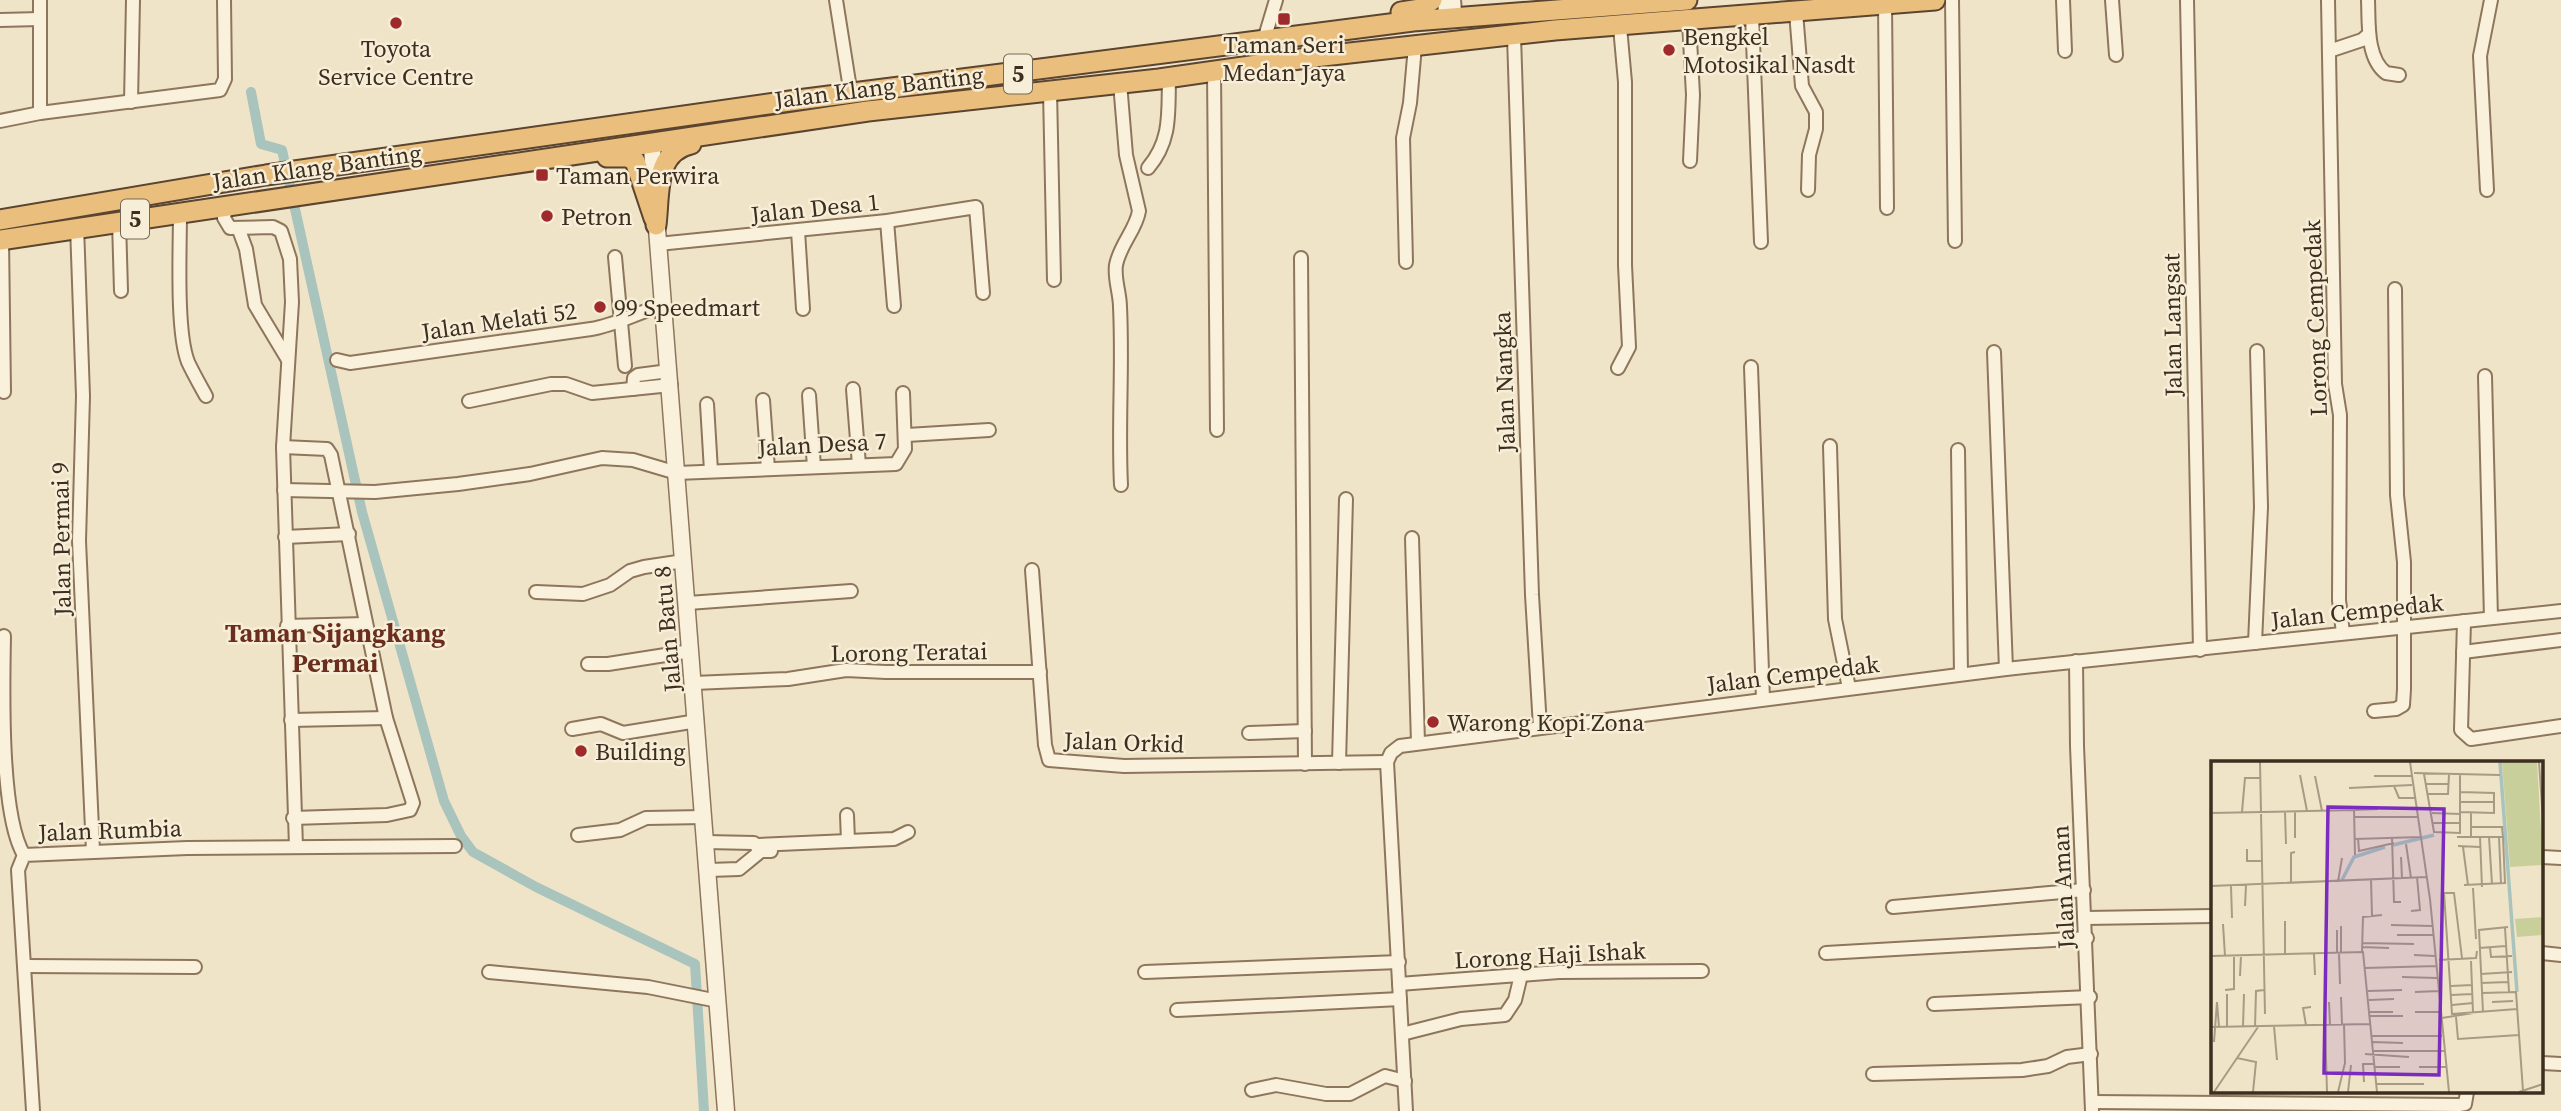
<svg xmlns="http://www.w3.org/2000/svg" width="2561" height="1111" font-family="'Source Serif 4',serif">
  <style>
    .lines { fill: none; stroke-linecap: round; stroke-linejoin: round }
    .canal { stroke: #a9c4bc; stroke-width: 10 }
    .minor-casing { stroke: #8d765c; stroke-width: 16 }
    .tertiary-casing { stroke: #8d765c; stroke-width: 19 }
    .trunk-casing { stroke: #5b4430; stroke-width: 23 }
    .minor { stroke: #faf1dc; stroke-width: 12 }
    .tertiary { stroke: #faf1dc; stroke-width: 16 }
    .trunk { stroke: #eabe7c; stroke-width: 19 }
    .poi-dot { fill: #9e2a2b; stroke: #f7eed8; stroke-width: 2.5 }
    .labels { text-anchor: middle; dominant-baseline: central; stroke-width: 5; stroke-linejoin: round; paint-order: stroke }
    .shield { fill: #f7eed8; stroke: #756857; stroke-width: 2 }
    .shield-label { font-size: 23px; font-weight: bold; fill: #3d2e20 }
    .poi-label { font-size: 24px; fill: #3d2e20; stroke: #f7eed8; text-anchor: start }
    .street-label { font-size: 24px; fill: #3d2e20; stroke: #f7eed8 }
    .neighbourhood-label { font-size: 26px; font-weight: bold; fill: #6b2e1e; stroke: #f7eed8 }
    .inset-river { fill: none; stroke: #a9c4bc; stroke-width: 3.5 }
    .inset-road { fill: none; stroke: #a89b85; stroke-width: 2 }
    .view { fill: #7b2cbf; fill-opacity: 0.15; stroke: #7b2cbf; stroke-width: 3.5 }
    .inset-edge { fill: none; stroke: #3d2e20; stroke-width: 3.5 }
  </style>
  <rect width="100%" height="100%" fill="#f0e4c8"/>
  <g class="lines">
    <!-- canal -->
    <path class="canal" d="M251 92 261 144 282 150 362 512 444 801 461 836 473 852 536 887 695 964 704 1111"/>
    <!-- minor casing -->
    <g class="minor-casing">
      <g id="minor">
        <path d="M836 0 851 95"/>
        <path d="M1444 0 1445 13 1449 17"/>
        <path d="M1952 0 1955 241"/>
        <path d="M2063 0 2065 51"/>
        <path d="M2112 0 2116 55"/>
        <path d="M2187 0 2200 650"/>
        <path d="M2328 0 2335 384 2340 415 2339 600 2343 633"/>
        <path d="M2368 0C2369 22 2366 58 2386 73L2399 75"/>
        <path d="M1885 4 1887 208"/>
        <path d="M1796 12 1802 86 1816 112V129L1809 155 1808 190"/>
        <path d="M1752 16 1761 242"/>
        <path d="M1449 17 1455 11 1454 0"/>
        <path d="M0 20 40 19"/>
        <path d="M1689 21 1693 95 1690 161"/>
        <path d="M1514 36 1532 595 1540 727"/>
        <path d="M1264 40 1276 0"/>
        <path d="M2329 51 2362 40 2369 34"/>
        <path d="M1214 70 1217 430"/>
        <path d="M1120 83 1126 155 1139 211C1136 230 1120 244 1116 265 1114 279 1120 293 1120 307 1123 366 1118 426 1121 485"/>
        <path d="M1050 91 1054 280"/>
        <path d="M131 102 133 0"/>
        <path d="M40 113V0"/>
        <path d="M0 121 40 113 220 90 225 79 224 0"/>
        <path d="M1148 168C1172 140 1168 112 1169 77"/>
        <path d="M2487 190 2480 56 2491 0"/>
        <path d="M226 205 224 218 230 228 273 227 281 231 290 259 292 302 283 447 296 847"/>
        <path d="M180 213C180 248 176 332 188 362 193 373 200 385 206 396"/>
        <path d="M119 221 121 291"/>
        <path d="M887 221 894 306"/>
        <path d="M77 226 83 396 79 541 93 851"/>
        <path d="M239 230 246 249 255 305 288 360"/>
        <path d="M798 231 803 309"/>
        <path d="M2 239 4 392"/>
        <path d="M658 244 887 221 976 207 983 293"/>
        <path d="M615 257 625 366"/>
        <path d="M1301 258 1305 764"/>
        <path d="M1406 262 1403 138 1410 103 1415 46"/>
        <path d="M1994 352 2006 669"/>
        <path d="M337 360 350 363 591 329C616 325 638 312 664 305"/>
        <path d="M1751 367 1763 699"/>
        <path d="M1618 368 1629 347 1625 265V82L1620 27"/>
        <path d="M2485 376 2491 618"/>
        <path d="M633 389 634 378 638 375 669 371"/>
        <path d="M853 389 859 465"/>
        <path d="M809 395 814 467"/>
        <path d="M763 400 768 469"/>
        <path d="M469 401 551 384H566L592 393 671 385"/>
        <path d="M707 404 711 471"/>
        <path d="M907 435 989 430"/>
        <path d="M1830 446 1835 619 1849 688"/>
        <path d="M283 447 327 449 331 455 386 718 413 803 410 810 387 815 293 818"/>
        <path d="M1958 450 1961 674"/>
        <path d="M284 490 375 492 458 484 530 474 602 458 633 460 677 473 896 464 905 449 903 393"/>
        <path d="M285 537 349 534"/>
        <path d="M1412 538 1418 743"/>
        <path d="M1032 570 1045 745 1049 760 1124 766 1387 762"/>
        <path d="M536 592 583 594 610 585 630 571 644 567 684 561"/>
        <path d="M688 603 851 591"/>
        <path d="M2464 621 2461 730 2471 739 2561 726"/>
        <path d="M287 626 365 624"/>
        <path d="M4 636C3 689 0 816 24 855"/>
        <path d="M2255 643 2261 507 2257 351"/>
        <path d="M2463 652 2561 640"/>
        <path d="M2076 661 2077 746 2092 1111"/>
        <path d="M588 664H608L691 651"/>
        <path d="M694 683 788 679 846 670 886 672H1040"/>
        <path d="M2374 711 2396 709 2403 705 2404 689V562L2397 495 2395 289"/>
        <path d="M291 720 386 718"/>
        <path d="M572 729 601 724 623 733 697 721"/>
        <path d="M1249 733 1305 731"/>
        <path d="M1339 763 1346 499"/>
        <path d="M847 815 848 841"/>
        <path d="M578 835 620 830 646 818 704 817"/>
        <path d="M706 842 754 843 761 851"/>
        <path d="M758 845 894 839 908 832"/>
        <path d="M2542 857 2561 858"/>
        <path d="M709 870 739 869 761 851H771"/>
        <path d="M1893 907 2084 890"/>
        <path d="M2086 918 2213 916"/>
        <path d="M1826 953 2087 938"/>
        <path d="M2542 953 2561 955"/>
        <path d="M25 966 195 967"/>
        <path d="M489 972 648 987 718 1001"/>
        <path d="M1145 972 1399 962"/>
        <path d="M1399 984 1559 972 1702 971"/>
        <path d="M1934 1004 2090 997"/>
        <path d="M1177 1010 1400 999"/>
        <path d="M1402 1034 1461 1019 1505 1015 1515 1000 1521 975"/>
        <path d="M2542 1063 2561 1064"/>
        <path d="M1873 1074 2022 1070 2048 1066 2067 1057 2091 1054"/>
        <path d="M1252 1090 1276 1085 1326 1094H1350L1385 1076 1405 1081"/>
        <path d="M2092 1102 2459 1105 2465 1104 2467 1092"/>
        <path d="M33 1111 18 870 24 855 187 848 455 846"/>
        <path d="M1406 1111 1387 762 1391 753 1400 746 2006 669 2561 611"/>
      </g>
    </g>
    <!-- tertiary casing -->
    <g class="tertiary-casing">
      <g id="tertiary">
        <path d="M652 143 654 190"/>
        <path d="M656 216 726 1111"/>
      </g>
    </g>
    <!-- trunk casing -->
    <g class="trunk-casing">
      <g id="trunk">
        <path d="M1401 12 1420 9 1432 0"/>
        <path d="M607 157H628L635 161 654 218"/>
        <path d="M0 220 266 175 790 101 1413 21 1687 0"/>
        <path d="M656 225C660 194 654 152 691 144"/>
        <path d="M0 240 868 111 1159 79 1314 57 1555 30 1935 0"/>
      </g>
    </g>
    <!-- minor -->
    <use href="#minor" class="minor"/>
    <!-- tertiary -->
    <use href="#tertiary" class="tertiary"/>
    <!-- trunk -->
    <use href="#trunk" class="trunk"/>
  </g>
  <!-- markers -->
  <g class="poi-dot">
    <rect x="1277" y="12" width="14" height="14" rx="3.5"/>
    <circle cx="396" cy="23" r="7"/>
    <circle cx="1669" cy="50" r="7"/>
    <rect x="535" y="168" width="14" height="14" rx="3.5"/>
    <circle cx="547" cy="216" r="7"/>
    <circle cx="600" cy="307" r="7"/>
    <circle cx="1433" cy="722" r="7"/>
    <circle cx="581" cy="751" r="7"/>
  </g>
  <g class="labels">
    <!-- shield labels -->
    <g class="shield">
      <rect x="1004" y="54.5" width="28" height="39" rx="5"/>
      <rect x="121" y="199.5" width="28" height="39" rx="5"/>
    </g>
    <g class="shield-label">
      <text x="1018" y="74">5</text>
      <text x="135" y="219">5</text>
    </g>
    <!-- poi labels -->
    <g class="poi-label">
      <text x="1683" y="36">Bengkel<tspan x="1683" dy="28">Motosikal Nasdt</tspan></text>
      <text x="1284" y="44" text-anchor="middle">Taman Seri<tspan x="1284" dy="28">Medan Jaya</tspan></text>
      <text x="396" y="48" text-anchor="middle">Toyota<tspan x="396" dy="28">Service Centre</tspan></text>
      <text x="556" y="175">Taman Perwira</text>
      <text x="561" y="216">Petron</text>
      <text x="614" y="307">99 Speedmart</text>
      <text x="1447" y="722">Warong Kopi Zona</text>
      <text x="595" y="751">Building</text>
    </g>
    <!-- street labels -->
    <g class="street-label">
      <text transform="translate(879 87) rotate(-7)">Jalan Klang Banting</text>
      <text transform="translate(317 167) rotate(-8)">Jalan Klang Banting</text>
      <text transform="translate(815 208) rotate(-6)">Jalan Desa 1</text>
      <text transform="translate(2315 318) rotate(-92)">Lorong Cempedak</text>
      <text transform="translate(499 321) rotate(-8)">Jalan Melati 52</text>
      <text transform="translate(2172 325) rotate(-91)">Jalan Langsat</text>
      <text transform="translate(1504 382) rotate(-92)">Jalan Nangka</text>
      <text transform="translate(822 444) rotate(-3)">Jalan Desa 7</text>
      <text transform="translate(61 539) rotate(-91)">Jalan Permai 9</text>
      <text transform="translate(2357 611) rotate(-6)">Jalan Cempedak</text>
      <text transform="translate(667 629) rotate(-95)">Jalan Batu 8</text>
      <text transform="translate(909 652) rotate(-1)">Lorong Teratai</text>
      <text transform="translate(1793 674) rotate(-7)">Jalan Cempedak</text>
      <text transform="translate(1124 742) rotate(2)">Jalan Orkid</text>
      <text transform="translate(110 830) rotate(-2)">Jalan Rumbia</text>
      <text transform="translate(2063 887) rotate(-93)">Jalan Aman</text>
      <text transform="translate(1550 955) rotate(-3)">Lorong Haji Ishak</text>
    </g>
    <!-- neighbourhood labels -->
    <g class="neighbourhood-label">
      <text x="335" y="633">Taman Sijangkang<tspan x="335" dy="30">Permai</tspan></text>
    </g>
  </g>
  <!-- overview -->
  <g transform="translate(2211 761)">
    <rect width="332" height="332" fill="#f0e4c8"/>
    <path d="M291 1H326L332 104 299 106ZM332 156V174L306 176 304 158Z" fill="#c9cf9b"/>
    <path class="inset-river" d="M289 1 306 231M182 84 223 74M131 119 143 96 174 86"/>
    <path class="inset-road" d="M49 1 54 253M199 1 219 138 238 331M328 1 332 59M203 12 289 14M213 13 223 71 249 72V53L221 52M89 14 96 50M104 15 111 50M163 15H201M215 23H237M183 25 188 37H205M138 27 201 24M249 31 283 32V52L249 51V13M217 33H237L238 13M249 41H284M144 49 167 48M31 51 34 17H49M74 51 75 83M84 51V77M260 51V75M0 52 143 49 144 94M144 56H206M222 62H250M260 66H291L292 76M246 76H292L294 122 253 124M269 76 271 126M278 76 281 123M288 76 290 122M147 77 148 90 183 82M181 77 183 141H190M144 78 209 76M195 83 200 117M247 85 269 86M252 86 257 124M36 88V100H50M190 96 191 117M160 119 161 155M127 121 131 97M80 123V92L84 91M0 125 216 116M20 125 21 157M262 127 265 178M233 132 241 253 306 248M233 132H243L251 197M34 145 35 124M200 150 209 149 206 116M74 160V194M12 163 14 195M180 164 221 165M130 165V192M294 167 298 231M126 169V192M186 174H222M151 182 203 183M151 186 178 187M279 186 280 196 301 195M268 187 295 185M151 191 152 156 171 154M128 192 129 223M103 193 104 214M203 194 224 195M0 195 152 191 166 331M228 199 265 197 266 190M260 200 262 252M154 207 226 205M270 213 301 211M29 215 30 194M191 216 226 217M270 222 297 221M240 225 261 224M14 229 23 228V195M157 230 191 229M204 231 228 230M271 232 305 231 312 330M16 233V266M240 234 261 233M130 236 131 263M158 239 183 238M118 241 119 264M281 241 302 240M241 244 262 242M159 251H182M204 251H229M272 251 268 169 297 166M159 255H192M245 256 247 278 308 274M231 257 262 252M95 264 92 247 100 246M114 264 116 331M63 265 66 299M0 266 160 263M32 266 33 233M44 266 45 230 53 229M161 275H231M3 281 6 241 8 266M162 281 192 282M163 290H233M154 293 198 296M26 297 45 301 42 331M164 306H189M208 306H235M153 321 152 303H164M166 323H213M3 331 47 266M127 331 134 302 133 263M137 331 140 304M308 331 332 323"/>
    <path class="view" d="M117 46 233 48 228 314 113 312Z"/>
    <rect width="332" height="332" class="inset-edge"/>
  </g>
</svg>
